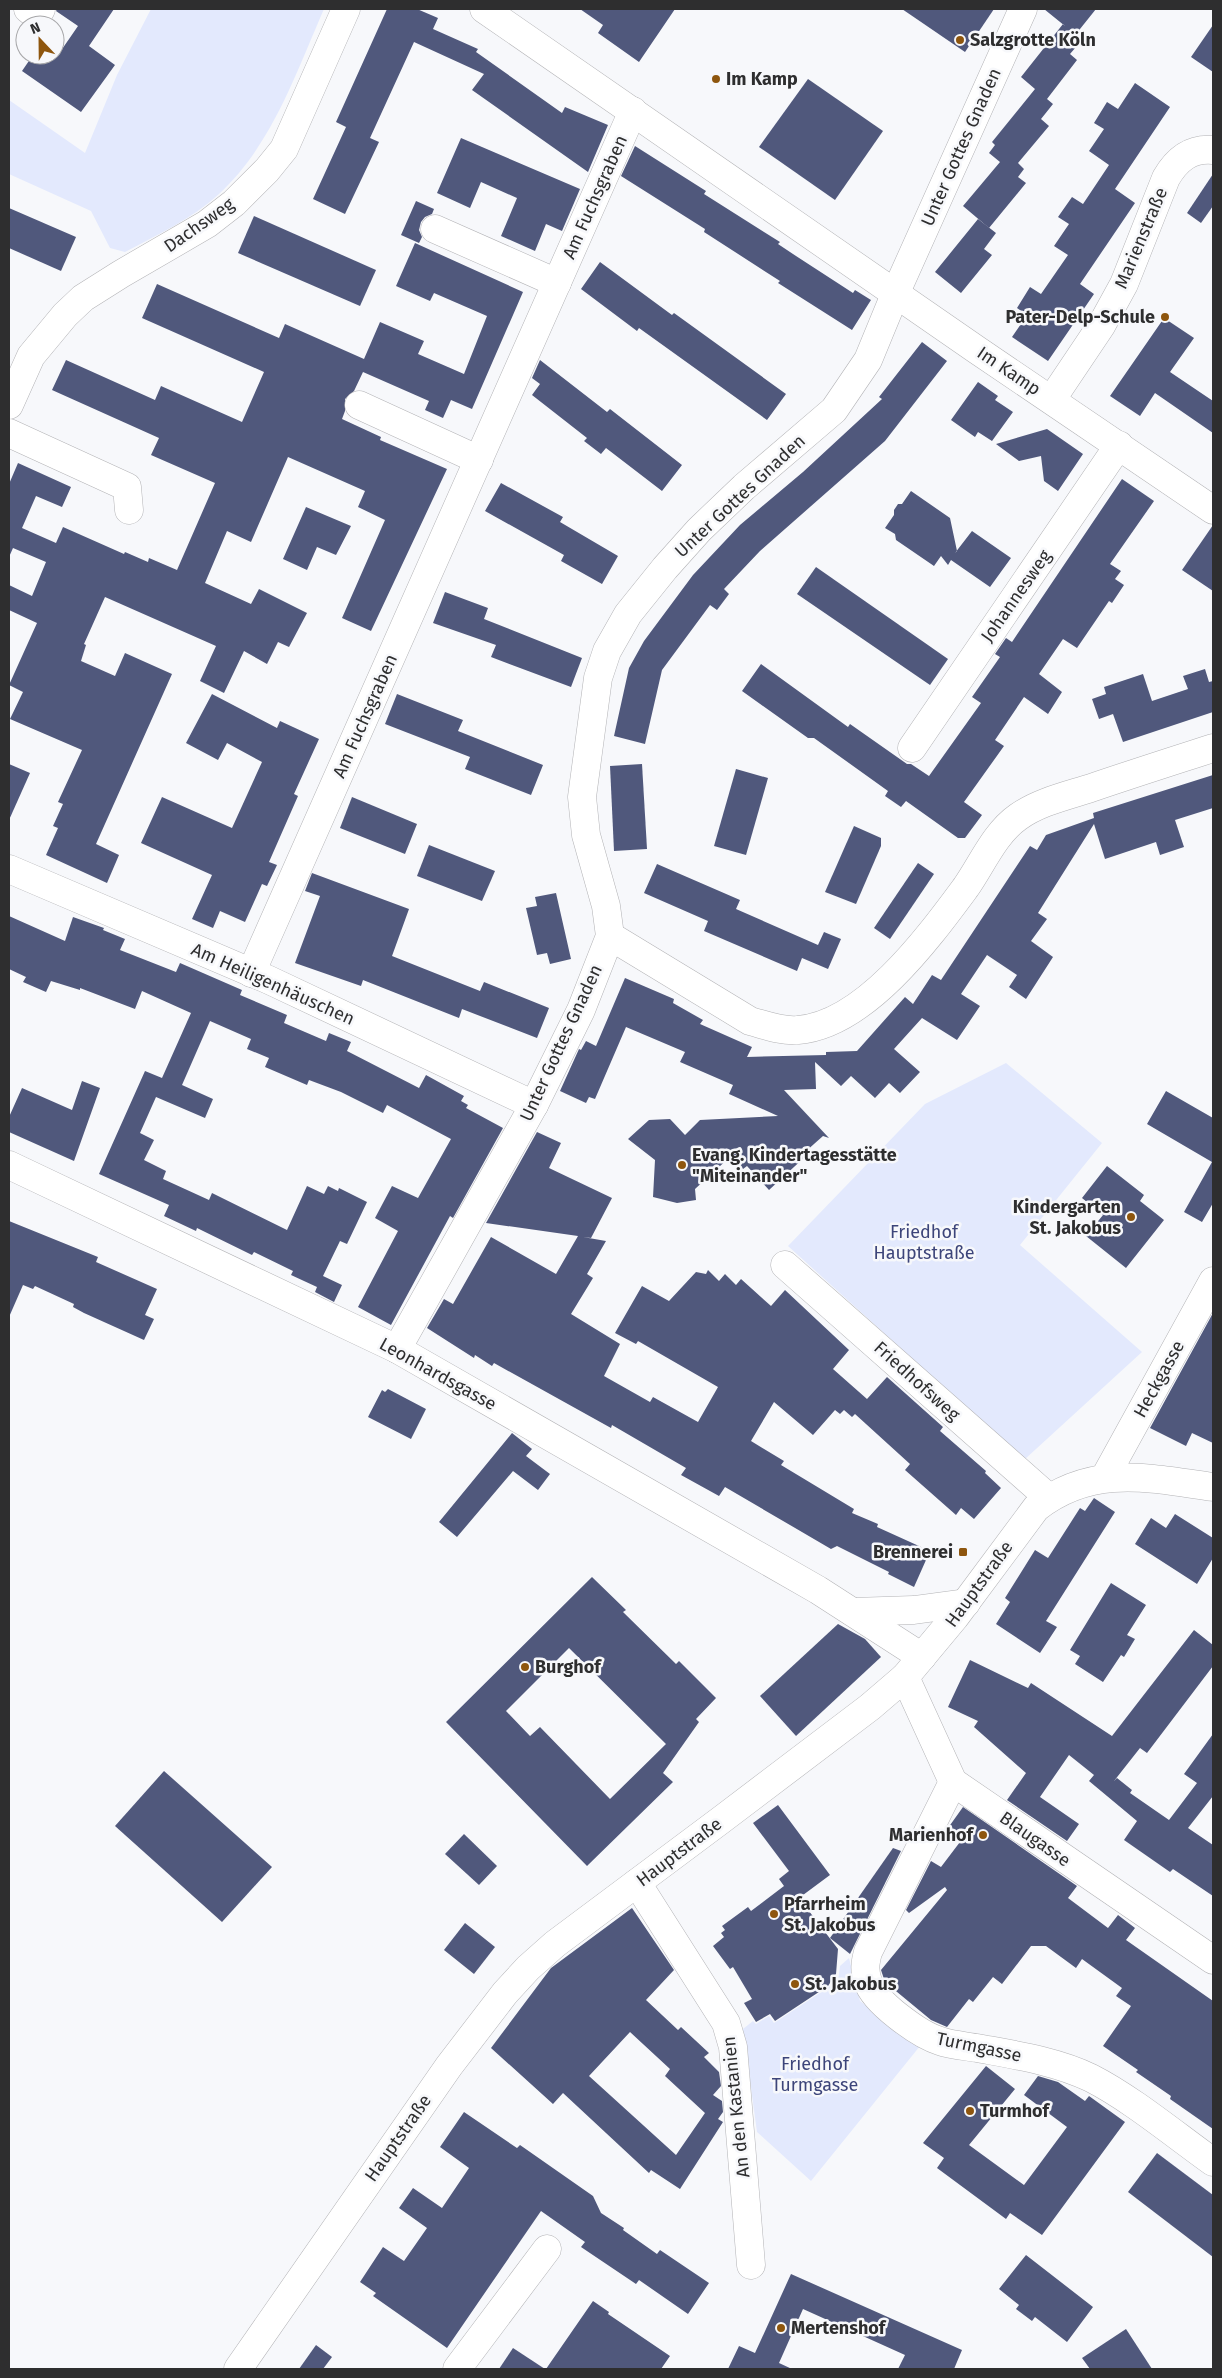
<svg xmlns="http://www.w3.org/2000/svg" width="1222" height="2378" font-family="'Fira Sans',sans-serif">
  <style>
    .green { fill: #e3e9fd }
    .building { fill: #50587c; fill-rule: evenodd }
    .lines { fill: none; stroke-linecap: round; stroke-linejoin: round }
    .minor-casing { stroke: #b3b3b6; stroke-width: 29 }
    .minor { stroke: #fff; stroke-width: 28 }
    .poi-dot { fill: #8e560e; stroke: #f7f8fb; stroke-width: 2 }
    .labels { text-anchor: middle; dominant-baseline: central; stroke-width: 5; stroke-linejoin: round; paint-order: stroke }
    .poi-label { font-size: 18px; font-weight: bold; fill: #2e2e2f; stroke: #f7f8fb; text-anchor: start }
    .street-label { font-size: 18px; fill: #2e2e2f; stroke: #f7f8fb }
    .park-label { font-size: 18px; fill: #3d457a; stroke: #f7f8fb }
  </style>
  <rect width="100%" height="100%" fill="#f7f8fb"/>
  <!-- green -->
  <g class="green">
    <path d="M151 9H324C296 73 272 145 219 194 192 219 157 235 125 252L110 248 91 211 9 174V100L85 153 117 75Z"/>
    <path d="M1006 1063 1102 1143 1020 1245 1142 1352 1024 1460 788 1246 925 1104Z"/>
    <path d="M849 1958 860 2001 920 2046 811 2181 757 2132 743 2029 753 2021 756 2024 769 2016 774 2023 838 1981 840 1966Z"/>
  </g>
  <!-- building -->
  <g class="building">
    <path d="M57 9H114L89 46 115 65 81 112 22 71 33 55H58L78 26 56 11Z"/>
    <path d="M387 9H417L438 18 433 29 478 49 476 52 562 113 565 107 608 125 588 172 472 90 484 74 414 42 370 138 379 142 345 214 313 199 346 127 336 122Z"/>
    <path d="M580 9H675L639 62 598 33 603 25Z"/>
    <path d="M902 9H994L965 52Z"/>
    <path d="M1044 9H1096L1076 34 1082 40 1070 54 1077 60 1047 99 1053 104 1041 119 1049 126 1018 163 1024 169 1018 177 1026 183 989 228 963 206 1000 162 989 153 995 145 992 142 1035 89 1021 77 1063 24 1065 26Z"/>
    <path d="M1213 25V72L1191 57Z"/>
    <path d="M808 79 883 131 835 200 759 147Z"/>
    <path d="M1135 83 1170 107 1115 189 1135 203 1080 284 1094 294 1048 361 1012 337 1027 315 1017 308 1030 287 1041 294 1068 255 1054 246 1069 224 1058 217 1072 197 1083 204 1109 165 1089 151 1104 129 1094 123 1107 102 1118 109Z"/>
    <path d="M461 138 580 189 562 231 546 224 535 251 501 236 517 198 481 182 470 208 437 193Z"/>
    <path d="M635 146 706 191 704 194 780 242 778 244 796 256 853 293 855 290 871 300 852 330 778 283 780 281 704 232 705 229 621 176Z"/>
    <path d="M1213 174V206L1201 223 1187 213Z"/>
    <path d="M416 201 434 209 432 214 425 217 421 222 419 230 422 237 419 243 401 235Z"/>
    <path d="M9 208 76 237 61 271 9 248Z"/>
    <path d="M254 216 376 270 360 306 238 253Z"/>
    <path d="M978 219 996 233 984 249 992 255 961 293 935 272Z"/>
    <path d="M415 243 523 292 472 409 451 400 443 418 425 410 429 401 363 372 354 391 345 399V411L342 419 381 437 380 440 447 469 371 631 342 618 385 520 358 507 365 491 288 457 251 542 227 531 205 583 251 604 259 589 307 613 289 647 278 642 267 664 244 651 224 693 200 681 216 646 105 597 84 644 86 645 81 661 115 676 125 653 172 674 96 844 119 855 107 883 46 855 58 828 53 826 63 804 58 802 82 750 10 719 23 692 9 685 37 623 9 610V585L32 596 46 562 13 548 9 557V484L18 463 71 487 62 507 36 496 22 528 56 543 63 527 124 554 125 552 148 562 149 558 177 570 215 483 151 455 159 438 52 390 66 360 155 400 161 386 242 422 264 372 142 318 157 284 279 338 285 324 364 359 380 322 424 341 418 354 464 374 487 316 434 293 430 301 396 286Z"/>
    <path d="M600 262 672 315 674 313 786 394 767 420 639 328 637 331 581 289Z"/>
    <path d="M1164 318 1194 338 1170 372 1213 401V433L1155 393 1140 416 1110 396Z"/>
    <path d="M922 342 947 361 885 441 760 551 724 589 729 594 717 610 710 605 662 670 645 744 614 736 629 668 644 641 693 575 740 525 803 472 882 399 879 397Z"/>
    <path d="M540 360 607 412 610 409 682 465 662 491 606 448 601 454 584 441 587 438 532 395 540 384 532 378Z"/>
    <path d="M978 382 998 396 995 400 1013 412 992 441 978 432 975 437 951 420Z"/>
    <path d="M1047 429 1083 454 1058 491 1044 481 1041 456 1019 461 996 444Z"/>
    <path d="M1122 479 1154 501 1110 564 1121 571 1115 579 1124 585 1112 603 1109 601 1077 648 1063 639 1039 674 1062 692 1048 714 1024 697 995 740 1004 746 964 802 982 815 965 838H958L906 801 901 807 885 796 888 791 814 738H808L742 691 761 664 848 727 850 724 907 764H911L929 776 981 703 972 697 1000 657 995 654 1006 638 1012 642Z"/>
    <path d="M501 483 563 517 560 522 618 556 602 584 561 561 564 555 485 511Z"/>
    <path d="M911 491 950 518 957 551 955 553 972 531 1011 558 990 587 951 560 948 565 941 556 934 566 896 540 895 534 885 528 894 515V510L898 504H902Z"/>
    <path d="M306 507 351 526 336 555 317 547 307 570 283 559Z"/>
    <path d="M1213 525V591L1182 570Z"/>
    <path d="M816 567 948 659 930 685 797 594Z"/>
    <path d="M445 592 488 608 484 619 582 658 571 687 491 657 496 645 433 623Z"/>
    <path d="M1205 669 1209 682 1213 681V712L1123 742 1113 714 1099 719 1092 699 1106 694 1104 687 1143 674 1152 701 1188 689 1183 676Z"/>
    <path d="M212 694 277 728 280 721 319 739 294 794 298 796 269 862 277 865 267 886 262 884 245 922 220 911 213 928 192 919 212 875 141 843 162 797 232 828 262 762 227 743 218 760 186 743Z"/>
    <path d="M397 694 463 720 458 731 543 765 531 795 465 769 470 757 385 724Z"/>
    <path d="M9 764 30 773 9 820Z"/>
    <path d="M642 764 647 849 614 851 610 766Z"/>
    <path d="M736 769 768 778 746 855 714 846Z"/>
    <path d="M1213 775V808L1175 820 1184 847 1160 855 1156 842 1105 859 1094 824 1038 913 1047 919 1031 941 1053 957 1026 999 1009 987 1017 975 987 955 961 994 980 1006 957 1040 922 1018 894 1049 920 1072 900 1093 889 1083 875 1098 851 1076 841 1086 815 1062 816 1089 784 1090 829 1138 823 1136 805 1152 807 1155 769 1190 747 1166 743 1169 731 1156 695 1189 696 1200 677 1203 653 1197 655 1160 628 1139 649 1120 670 1119 685 1135 700 1120 778 1116 729 1094 733 1085 680 1062 685 1052 626 1027 595 1099 589 1097 586 1103 560 1091 579 1049 581 1050 586 1041 596 1046 625 978 674 999 673 1003 703 1020 700 1024 752 1047 747 1057 826 1055V1052L857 1051 905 997 913 1004 932 975 941 980 1030 846 1037 850 1046 835 1094 818 1093 813Z"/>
    <path d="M352 797 417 824 405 854 340 828Z"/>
    <path d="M854 826 881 838V846L856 904 825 892Z"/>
    <path d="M429 845 495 871 482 901 417 876Z"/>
    <path d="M918 863 934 874 890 939 874 928Z"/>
    <path d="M657 864 740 900 736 909 818 945 824 932 841 939 828 969 802 958 797 971 704 931 708 921 644 893Z"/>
    <path d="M312 873 409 909 392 956 480 991 484 982 549 1008 537 1038 462 1009 459 1018 363 980 361 986 295 963 320 896 305 891Z"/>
    <path d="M556 893 571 959 550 964 547 953 537 955 526 908 537 906 535 897Z"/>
    <path d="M9 916 65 941 73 917 104 928 103 930 125 939 120 950 176 972 180 963 242 990 240 995 287 1015 284 1023 326 1041 329 1033 351 1042 347 1051 419 1088 426 1075 464 1096 461 1101 468 1105 466 1108 503 1128 453 1218 450 1216 391 1325 358 1307 398 1231 375 1218 392 1186 418 1198 451 1139 387 1105 383 1113 341 1092 309 1080 307 1085 265 1067 269 1058 247 1049 251 1039 210 1021 182 1085 213 1099 205 1118 156 1097 140 1133 154 1140 144 1160 166 1171 163 1179 209 1200 212 1193 287 1230 307 1186 324 1194 328 1186 338 1191 339 1188 367 1202 347 1244 340 1241 323 1276 342 1285 334 1302 315 1292 317 1287 291 1275 293 1271 254 1252 252 1255 197 1228 196 1231 164 1216 169 1205 99 1174 145 1071 162 1078 191 1013 142 991 135 1009 80 988V990L51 981 46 992 23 982 26 977 9 969Z"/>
    <path d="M82 1081 100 1088 74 1161 9 1132V1117L22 1088 72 1110Z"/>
    <path d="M1166 1091 1213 1118V1203L1202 1222 1184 1212 1212 1162 1147 1124Z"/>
    <path d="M537 1132 561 1143 549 1168 612 1198 591 1238 583 1237 606 1241 587 1274 593 1278 571 1314 620 1344 604 1376 650 1402 653 1397 698 1422 718 1387 638 1341 636 1344 615 1333 642 1286 669 1301 696 1272 706 1274 708 1270 719 1281 725 1274 736 1285 741 1279 771 1306 785 1290 849 1350 833 1369 867 1399 887 1377 943 1427 940 1431 986 1471 985 1473 1001 1488 974 1519 961 1508 956 1515 905 1470 910 1464 855 1414 852 1417 844 1410 840 1414 835 1410 813 1435 774 1402 751 1441 784 1461 781 1465 854 1509 852 1513 878 1524 877 1527 930 1551 914 1587 888 1574 889 1572 837 1546 831 1549 725 1487 719 1496 681 1475 686 1468 612 1425 611 1428 494 1363 492 1366 475 1355 474 1358 427 1328 444 1299 453 1304 491 1237 556 1274 578 1236 486 1223Z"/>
    <path d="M1107 1166 1144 1195 1140 1201 1164 1220 1126 1268 1086 1236 1103 1215 1082 1198Z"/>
    <path d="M9 1221 98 1257 96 1262 157 1289 145 1315 154 1319 144 1340 84 1313 73 1307 74 1304 35 1286 33 1289 23 1285 9 1317Z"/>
    <path d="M1213 1313V1443L1192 1433 1186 1446 1150 1428Z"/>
    <path d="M388 1389 426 1409 411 1439 368 1417 382 1390 385 1392Z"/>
    <path d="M512 1433 532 1449 526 1456 550 1474 538 1490 513 1471 457 1537 439 1522Z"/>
    <path d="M1094 1498 1115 1512 1046 1621 1057 1627 1040 1653 996 1624 1010 1602 1005 1598 1035 1550 1048 1558 1080 1508 1085 1511Z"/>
    <path d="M1175 1514 1213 1538V1558L1197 1584 1135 1544 1151 1518 1166 1528Z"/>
    <path d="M592 1577 626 1610 623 1612 676 1664 679 1661 716 1698 696 1719 699 1722 663 1773 673 1782 587 1866 446 1722ZM569 1648 666 1744 610 1799 540 1727 530 1736 506 1711Z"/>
    <path d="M1111 1583 1146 1605 1127 1635 1135 1639 1124 1657 1121 1655 1103 1682 1075 1664 1080 1656 1070 1650Z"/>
    <path d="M838 1624 865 1639 881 1657 796 1736 760 1696Z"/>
    <path d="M1194 1630 1213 1645V1666L1147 1753 1140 1748 1114 1781 1117 1778 1132 1790 1130 1793 1169 1820 1197 1783 1184 1774 1213 1734V1796L1188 1828 1213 1845V1896L1173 1869 1170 1872 1124 1840 1137 1821 1089 1781 1094 1775 1069 1755 1040 1797 1079 1824 1067 1841 1007 1800 1026 1773 974 1727 978 1721 948 1707 970 1660 1028 1688 1031 1683 1112 1736Z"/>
    <path d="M164 1771 272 1867 222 1922 115 1826Z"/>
    <path d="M778 1805 830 1875 799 1898 838 1949 836 1974 828 1986 775 2021 770 2014 756 2022 744 2003 752 1999 733 1967 730 1969 713 1946 724 1937 721 1933 725 1930 722 1926 748 1907 751 1911 784 1886 779 1879 789 1871 753 1823Z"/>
    <path d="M963 1807 1077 1886 1068 1898 1108 1928 1118 1915 1135 1928 1126 1940 1213 2001V2129L1170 2099 1171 2096 1136 2072 1138 2070 1103 2046 1131 2006 1116 1996 1122 1988 1082 1959 1076 1968 1046 1946H1031L1002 1984 993 1977 973 2002 969 1999 947 2027 931 2020 885 1982 881 1970 947 1890 945 1887 909 1913 906 1910 931 1861 941 1867 963 1838 948 1828Z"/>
    <path d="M464 1834 497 1866 479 1885 445 1854Z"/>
    <path d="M893 1848 901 1851 850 1954 830 1938Z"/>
    <path d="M632 1908 674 1970 646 2000 678 2030 681 2027 709 2053 704 2057 719 2072 721 2086 713 2095 722 2101 723 2112 718 2119 723 2122 680 2189 651 2170 649 2173 563 2093 553 2104 491 2048 551 1968ZM630 2032 670 2069 665 2076 705 2113 676 2155 589 2076Z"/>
    <path d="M465 1923 495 1947 474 1974 444 1950Z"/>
    <path d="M986 2066 1015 2089 969 2145 1024 2185 1067 2127 1024 2095 1038 2076 1058 2082 1085 2101 1089 2096 1125 2122 1042 2235 1010 2213 1006 2219 937 2168 944 2158 923 2143Z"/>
    <path d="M464 2112 517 2148 520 2145 593 2196 601 2213 624 2228 623 2230 657 2254 660 2250 709 2283 688 2314 639 2280 636 2284 581 2247 585 2242 541 2211 447 2348 373 2296 376 2293 360 2282 383 2247 404 2261 427 2228 399 2208 413 2188 442 2208 469 2168 440 2147Z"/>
    <path d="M1157 2153 1213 2195V2257L1128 2192Z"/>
    <path d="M1026 2255 1093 2307 1067 2342 1035 2317 1032 2321 1016 2309 1019 2305 999 2289Z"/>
    <path d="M791 2274 962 2350 954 2369H898L905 2355 803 2309 779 2363 792 2369H728L739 2346 755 2353Z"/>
    <path d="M593 2301 609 2312 608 2314 670 2356 661 2369H546Z"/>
    <path d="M1126 2329 1152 2369H1090L1082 2358Z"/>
    <path d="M316 2345 332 2357 323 2369H299Z"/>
    <path d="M513 2348 545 2369H499Z"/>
  </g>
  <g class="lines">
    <!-- minor casing -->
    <g class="minor-casing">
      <g id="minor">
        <path d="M28 9 37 16 41 9"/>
        <path d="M484 9 977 350 1213 510"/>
        <path d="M435 229 557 283"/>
        <path d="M1052 399 1101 326 1124 284 1166 178C1177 159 1191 148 1213 150"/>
        <path d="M9 405 31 356 65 315 83 298 121 274 207 224 234 203 267 170 284 149 346 9"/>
        <path d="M359 405 479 460"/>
        <path d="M9 433 127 487 129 510"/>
        <path d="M912 748 1119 445"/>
        <path d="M9 869 269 980 534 1105"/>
        <path d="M610 936 750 1021C765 1025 783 1032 798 1030 865 1025 929 937 966 887 982 864 995 833 1018 817 1039 802 1066 796 1091 788 1132 774 1173 761 1213 748"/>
        <path d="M251 973 633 111"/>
        <path d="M9 1165 397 1349 818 1590 922 1657"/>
        <path d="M785 1265 1049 1498"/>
        <path d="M397 1349 534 1105 581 1010 610 936 606 906 586 835 582 797 598 678 607 651 628 614 665 568 699 530 744 487 834 410 868 360 896 292 1023 9"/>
        <path d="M1105 1477 1213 1281"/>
        <path d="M853 1612 914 1610 966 1603"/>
        <path d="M905 1677 953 1782 1213 1960"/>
        <path d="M953 1782 868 1952C865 1963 864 1970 868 1982 874 2002 920 2035 940 2041 951 2045 965 2046 977 2048 1015 2055 1056 2061 1091 2078 1132 2099 1175 2135 1213 2162"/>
        <path d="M637 1883 726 2023 733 2047 751 2265"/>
        <path d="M238 2369 449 2066 505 1993 528 1968 555 1944 721 1820 870 1707 905 1677 955 1617 1036 1508C1092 1464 1149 1478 1213 1487"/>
        <path d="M457 2369 547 2249"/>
      </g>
    </g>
    <!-- minor -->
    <use href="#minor" class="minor"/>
  </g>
  <!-- markers -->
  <g class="poi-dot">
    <circle cx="960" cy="40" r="5"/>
    <circle cx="716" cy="79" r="5"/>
    <circle cx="1165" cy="317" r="5"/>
    <circle cx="682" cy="1165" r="5"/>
    <circle cx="1131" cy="1217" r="5"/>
    <rect x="958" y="1547" width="10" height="10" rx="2.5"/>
    <circle cx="525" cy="1667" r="5"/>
    <circle cx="983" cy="1835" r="5"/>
    <circle cx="774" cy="1914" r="5"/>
    <circle cx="795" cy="1984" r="5"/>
    <circle cx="970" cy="2111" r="5"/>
    <circle cx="781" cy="2328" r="5"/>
  </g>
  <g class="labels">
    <!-- poi labels -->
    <g class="poi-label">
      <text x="970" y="40">Salzgrotte Köln</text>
      <text x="726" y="79">Im Kamp</text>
      <text x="1155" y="317" text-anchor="end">Pater-Delp-Schule</text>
      <text x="692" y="1155">Evang. Kindertagesstätte<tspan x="692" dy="21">"Miteinander"</tspan></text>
      <text x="1121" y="1207" text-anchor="end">Kindergarten<tspan x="1121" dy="21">St. Jakobus</tspan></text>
      <text x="953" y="1552" text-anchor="end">Brennerei</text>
      <text x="535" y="1667">Burghof</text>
      <text x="973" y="1835" text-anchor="end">Marienhof</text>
      <text x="784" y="1904">Pfarrheim<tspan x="784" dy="21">St. Jakobus</tspan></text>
      <text x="805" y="1984">St. Jakobus</text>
      <text x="980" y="2111">Turmhof</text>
      <text x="791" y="2328">Mertenshof</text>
    </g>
    <!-- street labels -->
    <g class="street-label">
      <text transform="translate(961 147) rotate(-66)">Unter Gottes Gnaden</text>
      <text transform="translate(595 197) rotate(-66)">Am Fuchsgraben</text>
      <text transform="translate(199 225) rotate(-35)">Dachsweg</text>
      <text transform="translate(1141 238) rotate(-67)">Marienstraße</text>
      <text transform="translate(1009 371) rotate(34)">Im Kamp</text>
      <text transform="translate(740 496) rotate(-43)">Unter Gottes Gnaden</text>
      <text transform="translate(1016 596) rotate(-55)">Johannesweg</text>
      <text transform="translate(365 716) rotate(-66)">Am Fuchsgraben</text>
      <text transform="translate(273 984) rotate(24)">Am Heiligenhäuschen</text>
      <text transform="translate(561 1043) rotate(-65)">Unter Gottes Gnaden</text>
      <text transform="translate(438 1374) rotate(29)">Leonhardsgasse</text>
      <text transform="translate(1159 1379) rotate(-61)">Heckgasse</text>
      <text transform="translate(917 1381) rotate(42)">Friedhofsweg</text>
      <text transform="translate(979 1584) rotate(-54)">Hauptstraße</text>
      <text transform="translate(1035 1839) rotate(35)">Blaugasse</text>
      <text transform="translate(679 1852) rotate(-37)">Hauptstraße</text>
      <text transform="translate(979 2047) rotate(12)">Turmgasse</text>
      <text transform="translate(736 2107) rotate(-96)">An den Kastanien</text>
      <text transform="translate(398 2138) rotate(-55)">Hauptstraße</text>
    </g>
    <!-- park labels -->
    <g class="park-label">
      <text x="924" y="1232">Friedhof<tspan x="924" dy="21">Hauptstraße</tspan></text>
      <text x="815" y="2064">Friedhof<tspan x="815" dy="21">Turmgasse</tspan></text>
    </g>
  </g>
  <!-- border -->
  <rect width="1222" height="2378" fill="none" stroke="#2e2e2f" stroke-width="20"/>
  <!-- north arrow -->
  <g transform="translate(40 40) rotate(338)"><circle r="24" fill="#f7f8fb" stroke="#a7a7a9"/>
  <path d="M0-4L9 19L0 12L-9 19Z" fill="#8e560e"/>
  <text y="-8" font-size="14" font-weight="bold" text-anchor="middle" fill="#2e2e2f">N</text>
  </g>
</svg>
